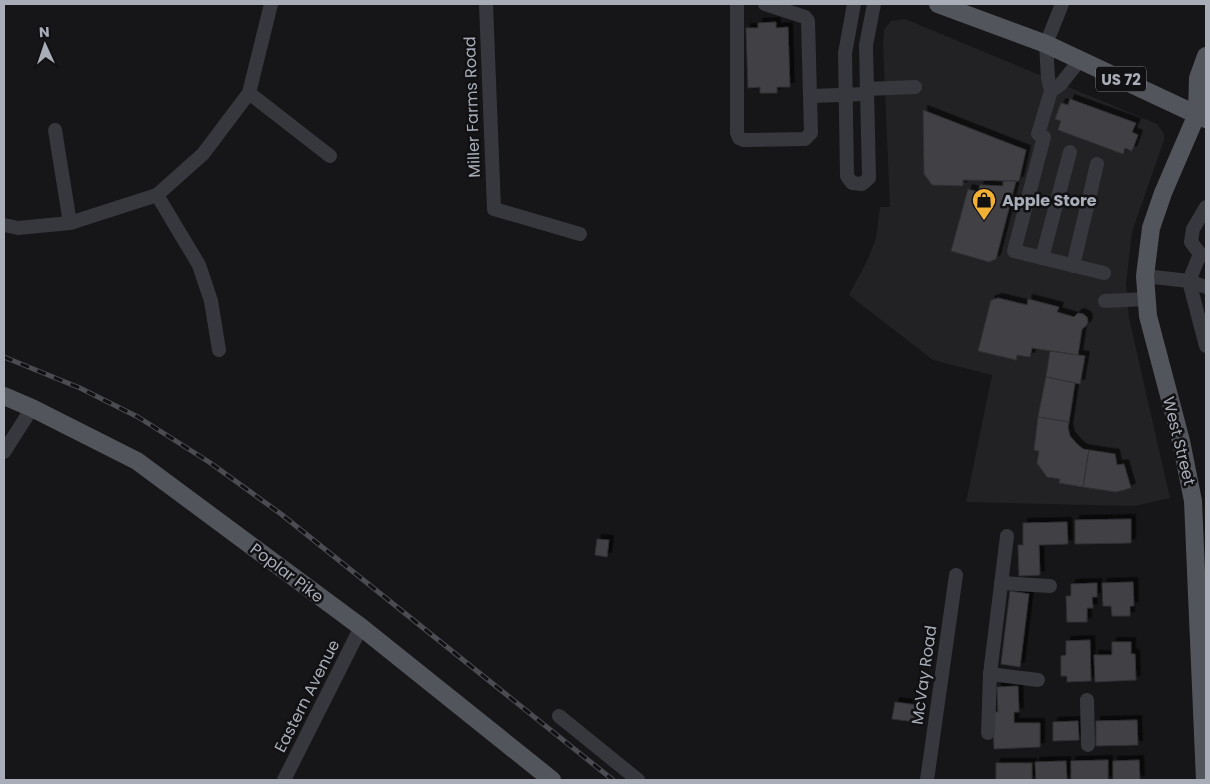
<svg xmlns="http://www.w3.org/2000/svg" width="1210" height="784" font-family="Poppins,sans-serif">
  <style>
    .built { fill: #222225 }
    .building { fill: #404145; stroke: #303034; filter: url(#shadow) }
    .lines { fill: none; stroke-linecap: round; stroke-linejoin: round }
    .minor { stroke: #37383d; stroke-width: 14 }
    .major { stroke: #53555c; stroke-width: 18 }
    .rail-casing { stroke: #4a4c52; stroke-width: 5 }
    .rail { stroke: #111113; stroke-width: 3; stroke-dasharray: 9; stroke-linecap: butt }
    .labels { text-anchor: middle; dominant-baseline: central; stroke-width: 5; stroke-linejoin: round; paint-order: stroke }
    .shield { fill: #111113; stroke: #7b7e86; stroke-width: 1 }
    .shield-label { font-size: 15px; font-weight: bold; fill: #a8adb8 }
    .street-label { font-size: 16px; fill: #a8adb8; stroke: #111113 }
    .poi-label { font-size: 16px; font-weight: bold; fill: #a8adb8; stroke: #111113; text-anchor: start }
  </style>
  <defs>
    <filter id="shadow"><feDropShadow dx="4.5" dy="-4.5" stdDeviation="0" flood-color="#0009"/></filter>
  </defs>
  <rect width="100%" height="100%" fill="#161618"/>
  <!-- built -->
  <path class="built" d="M905 19 1157 124 1164 134V140L1132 232 1126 284 1129 318 1170 498 1135 506 966 502 992 375 933 360 849 295 868 259 876 238 880 207H890L883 43 884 30 891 21Z"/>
  <!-- building -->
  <g class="building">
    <path d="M776 22V28L788 27 790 87H777V93H760V87L748 88 746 28H758V23Z"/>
    <path d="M1070 99 1136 123 1132 132 1138 135 1132 151 1125 148 1123 154 1058 130 1061 121 1055 119 1061 103 1068 105Z"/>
    <path d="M923 110 1026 150 1019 181 963 180V186L932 185 924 174Z"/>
    <path d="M1003 181H1016L996 259 989 262 951 251 968 189 978 192 980 185 1003 186Z"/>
    <path d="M998 298 1027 305 1028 299 1059 307 1057 312 1074 317 1078 313 1083 314 1087 317 1088 322 1086 326 1082 329 1078 355 1032 348 1030 357 1017 355 1016 360 978 351 991 300Z"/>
    <path d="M1050 351 1085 356 1080 384 1046 377Z"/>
    <path d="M1046 377 1075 383 1069 422 1038 417Z"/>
    <path d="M1038 417 1069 422 1068 428 1070 436 1077 444 1083 449 1089 450 1083 487 1059 483 1060 479 1047 477 1037 463 1039 451 1034 450Z"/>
    <path d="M1089 450 1115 454 1117 465 1124 464 1131 488 1116 492 1083 487Z"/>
    <path d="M1131 519V543L1075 544V520Z"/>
    <path d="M1067 522 1068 544 1039 545 1040 575 1019 576 1018 545H1023V523Z"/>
    <path d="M597 539 609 540 607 557 595 555Z"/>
    <path d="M1133 582 1134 606H1130V616H1112L1111 606H1103L1102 583Z"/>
    <path d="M1097 583V597H1092L1093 608H1087V622H1067L1066 596H1071V584Z"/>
    <path d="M1010 591 1029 594 1020 667 1001 664Z"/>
    <path d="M1090 640 1091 681 1067 682V676H1061V656L1066 655V641Z"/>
    <path d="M1112 642H1131V654H1135L1136 680 1095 682 1094 655H1112Z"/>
    <path d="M1018 686 1019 712H1014V723H1040V747L994 749 993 712H998L997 687Z"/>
    <path d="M895 702 918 705 916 722 892 719Z"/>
    <path d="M1137 720 1138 745 1096 746V721Z"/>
    <path d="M1078 721 1079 740 1053 741V722Z"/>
    <path d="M1108 760V780H1071V761Z"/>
    <path d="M1139 760 1140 780H1113V761Z"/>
    <path d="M1066 761 1067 780H1036L1035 762Z"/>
    <rect x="996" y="763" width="36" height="17"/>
  </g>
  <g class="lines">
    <!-- minor -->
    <g class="minor">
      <path d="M486 4 494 209 580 234"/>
      <path d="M737 4V133L739 138 744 140 805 139 811 133 808 21 805 17 765 4"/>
      <path d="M854 4 845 53 847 176 852 183 862 184 869 178 866 45 874 4"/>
      <path d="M867 89 915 87"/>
      <path d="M1051 91 1060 85 1080 60"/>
      <path d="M249 93 330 156"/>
      <path d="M811 96 867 94"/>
      <path d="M55 130 70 223"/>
      <path d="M1038 134 1051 91 1048 78 1046 44 1062 4"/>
      <path d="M1044 137 1014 251 1104 273"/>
      <path d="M157 195 199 265 211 301 219 350"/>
      <path d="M1206 207 1193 229 1191 242 1200 254 1206 255"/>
      <path d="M4 225 18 228 70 223 157 195 203 154 249 93 271 4"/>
      <path d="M1200 254 1189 281 1206 346"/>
      <path d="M1042 258 1070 152"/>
      <path d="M1073 266 1097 164"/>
      <path d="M1145 276 1189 281 1206 287"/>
      <path d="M1105 301 1146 299"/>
      <path d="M4 452 32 408"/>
      <path d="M1007 536 990 674 1038 680"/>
      <path d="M1001 583 1050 586"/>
      <path d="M1087 700 1088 745"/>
      <path d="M559 716 638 780"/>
      <path d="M988 733 990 674"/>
      <path d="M284 780 361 627"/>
      <path d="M927 780 956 575"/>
    </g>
    <!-- major -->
    <g class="major">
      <path d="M938 4 1046 44 1206 119"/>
      <path d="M1197 114 1198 78 1206 56"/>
      <path d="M4 396 32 408 137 461 361 627 552 780"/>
      <path d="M1205 780 1193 501 1181 441 1148 316 1145 276 1151 228 1163 193 1197 114 1206 103"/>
    </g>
    <!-- rail casing -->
    <g class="rail-casing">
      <path id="rail" d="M4 357 80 388 138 417 209 462 281 514 613 780"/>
    </g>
    <!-- rail -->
    <use href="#rail" class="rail"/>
  </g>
  <!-- icons -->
  <defs>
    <g id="shop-pin" transform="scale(1.25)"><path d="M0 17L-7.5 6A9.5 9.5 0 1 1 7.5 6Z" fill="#f2b134" stroke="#111113"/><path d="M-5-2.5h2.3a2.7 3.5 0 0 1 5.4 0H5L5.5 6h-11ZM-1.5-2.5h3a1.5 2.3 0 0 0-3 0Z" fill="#111"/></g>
  </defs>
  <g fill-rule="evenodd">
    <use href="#shop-pin" x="984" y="200"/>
  </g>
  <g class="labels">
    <!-- shield labels -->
    <rect class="shield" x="1096" y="66.5" width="50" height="25" rx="4"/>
    <g class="shield-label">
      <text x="1121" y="79">US 72</text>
    </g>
    <!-- street labels -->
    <g class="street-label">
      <text transform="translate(472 107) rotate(-92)">Miller Farms Road</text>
      <text transform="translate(1179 441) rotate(76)">West Street</text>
      <text transform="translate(287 573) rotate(37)">Poplar Pike</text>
      <text transform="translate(924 675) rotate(-82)">McVay Road</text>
      <text transform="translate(307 696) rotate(-63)">Eastern Avenue</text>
    </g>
    <!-- poi labels -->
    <g class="poi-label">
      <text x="1002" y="200">Apple Store</text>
    </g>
  </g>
  <!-- border -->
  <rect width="1210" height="784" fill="none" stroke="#a8adb8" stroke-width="10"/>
  <!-- north arrow -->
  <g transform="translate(45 45) rotate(357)" stroke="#111113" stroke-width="4" paint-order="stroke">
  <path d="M0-4L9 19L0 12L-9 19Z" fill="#a8adb8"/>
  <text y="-8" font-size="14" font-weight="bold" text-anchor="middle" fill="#a8adb8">N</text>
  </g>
</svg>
